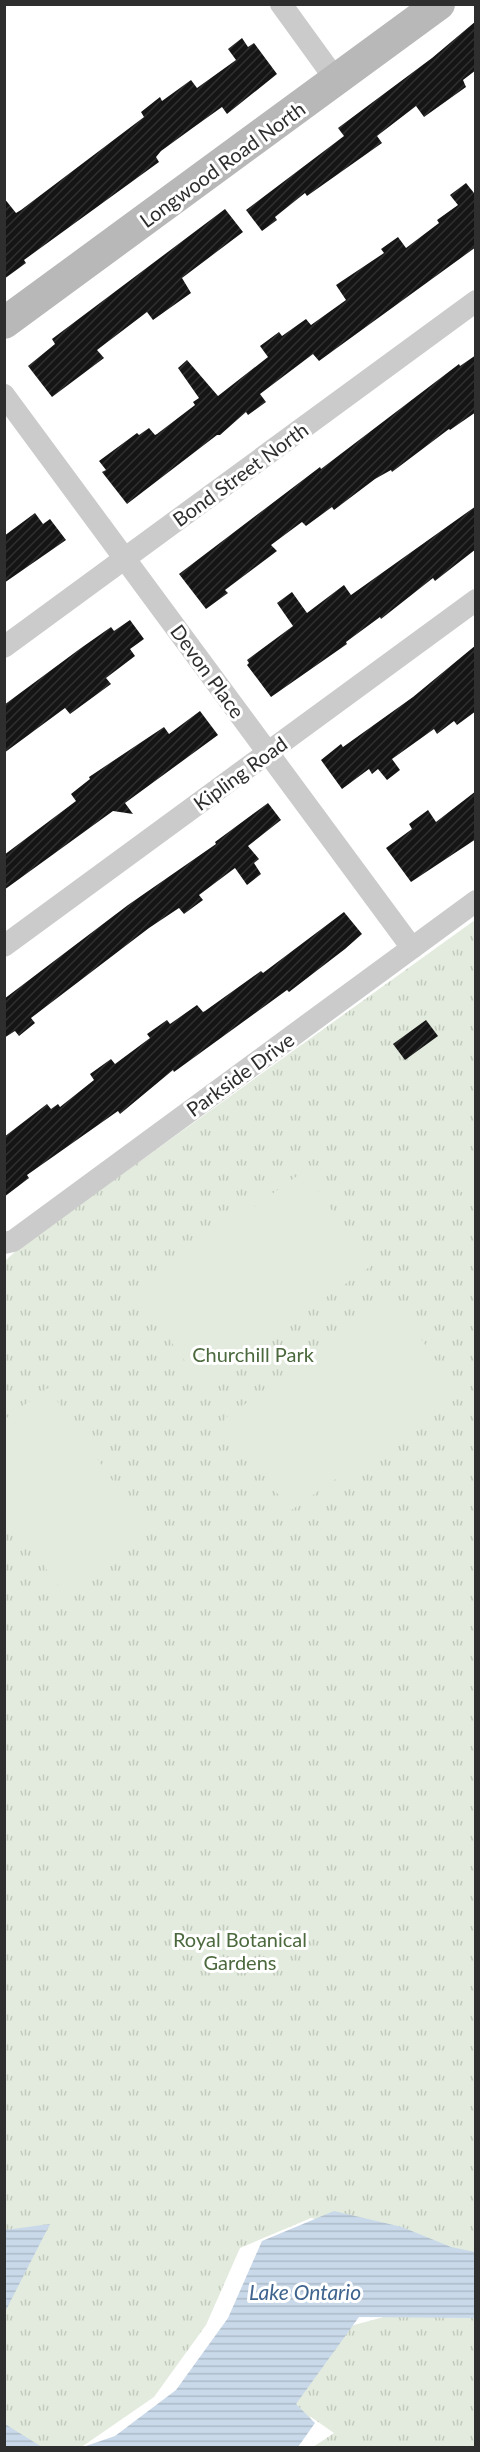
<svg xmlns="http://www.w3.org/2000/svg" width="480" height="2452" font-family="Lato,sans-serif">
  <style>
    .park { fill: url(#park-tufts) }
    .garden { fill: #e2ebdd }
    .water { fill: url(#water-rules) }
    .building { fill: url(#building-hatch) }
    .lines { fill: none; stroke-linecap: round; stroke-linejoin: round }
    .street { stroke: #cbcbcb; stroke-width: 22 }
    .secondary { stroke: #b8b8b8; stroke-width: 32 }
    .labels { text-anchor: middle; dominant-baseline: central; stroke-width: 6; stroke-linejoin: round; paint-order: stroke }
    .street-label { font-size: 20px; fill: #2e2e2e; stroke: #fff }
    .park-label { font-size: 20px; fill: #4b693d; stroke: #fff }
    .water-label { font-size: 21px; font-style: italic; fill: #3f648e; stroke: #fff }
  </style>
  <defs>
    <pattern id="park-tufts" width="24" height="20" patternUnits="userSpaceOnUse" patternTransform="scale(1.5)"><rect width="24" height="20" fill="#e2ebdd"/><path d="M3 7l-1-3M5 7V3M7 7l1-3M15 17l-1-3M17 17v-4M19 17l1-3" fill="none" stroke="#c2cabe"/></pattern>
    <pattern id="water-rules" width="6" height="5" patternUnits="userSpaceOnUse" patternTransform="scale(1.5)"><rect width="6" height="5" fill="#c9d9ea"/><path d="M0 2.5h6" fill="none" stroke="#adbbc9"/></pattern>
    <pattern id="building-hatch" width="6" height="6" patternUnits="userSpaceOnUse" patternTransform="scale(1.5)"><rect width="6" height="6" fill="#151515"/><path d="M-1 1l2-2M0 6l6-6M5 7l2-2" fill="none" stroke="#2f2f2f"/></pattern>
  </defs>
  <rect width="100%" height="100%" fill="#fff"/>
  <!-- park -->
  <g class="park">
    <path d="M475 920V2263L379 2235 311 2218 240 2248 206 2325 154 2397 80 2448H8L5 2445V1261L18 1249Z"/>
    <path d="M428 2305 475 2306V2447H313L334 2433 311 2417 293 2431 274 2412 332 2331Z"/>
  </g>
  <!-- garden -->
  <g class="garden">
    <path d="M475 1157V1203L457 1188 459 1170Z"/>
    <path d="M304 1171 371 1266 201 1384 136 1292Z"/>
    <path d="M393 1299 459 1393 290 1511 224 1419Z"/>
    <path d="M48 1388 149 1533 63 1593 5 1510V1419Z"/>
  </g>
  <!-- water -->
  <g class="water">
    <path d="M334 2211 402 2227 451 2247 475 2252V2318L359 2317 296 2404 315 2423 298 2447H83L115 2436 176 2390 228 2318 262 2241Z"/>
    <path d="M50 2224 6 2310 5 2313V2230Z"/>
    <path d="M5 2424 42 2447H5Z"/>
  </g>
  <!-- building -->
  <g class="building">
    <path d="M476 21V70L463 80 466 87 424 117 416 106 377 136 382 143 307 196 305 193 275 217 277 220 262 231 246 210 344 136 338 128 432 58Z"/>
    <path d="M242 38 248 47 254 43 277 74 227 114 222 107 194 127 161 151 156 157 159 162 24 260 26 263 4 279V198L16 213 21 210 144 117 141 112 160 97 162 101 191 80 197 88 236 60 228 49Z"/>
    <path d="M466 183 474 193 476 191V247L319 361 313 354 260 394 266 402 248 415 246 412 220 435H217L127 504 102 472 106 470 99 461 137 433 139 435 149 428 155 435 157 434 195 405 193 402 199 398 178 368 187 360 218 396 268 357 260 346 279 332 282 336 306 319 311 325 346 300 336 285 384 253 381 249 398 237 406 248 439 223 437 220 458 205 450 195Z"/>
    <path d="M225 209 243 232 182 278 191 293 153 320 147 312 97 350 104 358 52 397 28 366 55 344 52 339Z"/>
    <path d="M476 355V412L450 430 449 429 392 472 391 470 375 479 334 510 332 507 306 526 302 522 271 545 277 551 225 590 228 593 206 609 179 574 320 467 321 469 459 364 460 366Z"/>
    <path d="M476 506V549L435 581 433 578 381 619 380 617 346 642 347 644 271 697 247 665 249 663 247 660 293 626 277 603 292 592 307 613 344 585 351 595Z"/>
    <path d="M35 513 43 524 50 519 66 540 4 583V536Z"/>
    <path d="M130 620 144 639 130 649 135 656 106 678 111 684 70 714 65 708 4 753V705L81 648 111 627 114 631Z"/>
    <path d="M476 645V711L457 725 454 721 437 734 434 729 392 759 400 770 387 780 378 769 372 774 369 769 342 789 321 760 341 744 343 747 413 697Z"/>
    <path d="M200 711 218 735 125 803 133 814 113 811 4 890V855L76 801 71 794 90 779 89 777 164 727 169 734Z"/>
    <path d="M476 791V839L411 882 386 848 412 829 409 824 428 810 436 822Z"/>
    <path d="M268 803 281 820 248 846 259 859 254 863 261 874 247 885 235 868 199 895 203 900 184 914 179 908 149 928 31 1018 35 1023 19 1036 15 1031 4 1038V999L128 905 216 844 215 842Z"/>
    <path d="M344 912 362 934 345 949 289 992 287 990 174 1072 173 1070 120 1114 118 1111 27 1175 29 1178 4 1197V1137L47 1104 51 1109 58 1104 60 1107 94 1080 90 1074 111 1059 115 1064 150 1038 147 1034 167 1020 170 1024 197 1005 203 1012 205 1011 261 971 263 973Z"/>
    <path d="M426 1020 438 1036 405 1060 393 1044Z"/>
  </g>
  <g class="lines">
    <!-- street -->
    <g class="street">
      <path d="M281 4 336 80"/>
      <path d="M4 395 412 948"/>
      <path d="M4 647 476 301"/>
      <path d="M4 946 476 600"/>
      <path d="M4 1243 13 1241 476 901"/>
    </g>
    <!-- secondary -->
    <path class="secondary" d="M4 323 439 4"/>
  </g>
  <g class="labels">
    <!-- street labels -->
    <g class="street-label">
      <text transform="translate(222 164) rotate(-36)">Longwood Road North</text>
      <text transform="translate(240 474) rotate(-36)">Bond Street North</text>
      <text transform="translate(208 671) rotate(54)">Devon Place</text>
      <text transform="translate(240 773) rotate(-36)">Kipling Road</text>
      <text transform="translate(240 1074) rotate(-36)">Parkside Drive</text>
    </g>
    <!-- park labels -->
    <g class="park-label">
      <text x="253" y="1354">Churchill Park</text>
      <text x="240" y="1939">Royal Botanical<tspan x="240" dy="23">Gardens</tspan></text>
    </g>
    <!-- water labels -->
    <g class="water-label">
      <text x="305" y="2291">Lake Ontario</text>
    </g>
  </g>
  <!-- border -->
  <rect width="480" height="2452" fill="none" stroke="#2e2e2e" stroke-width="12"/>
</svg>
